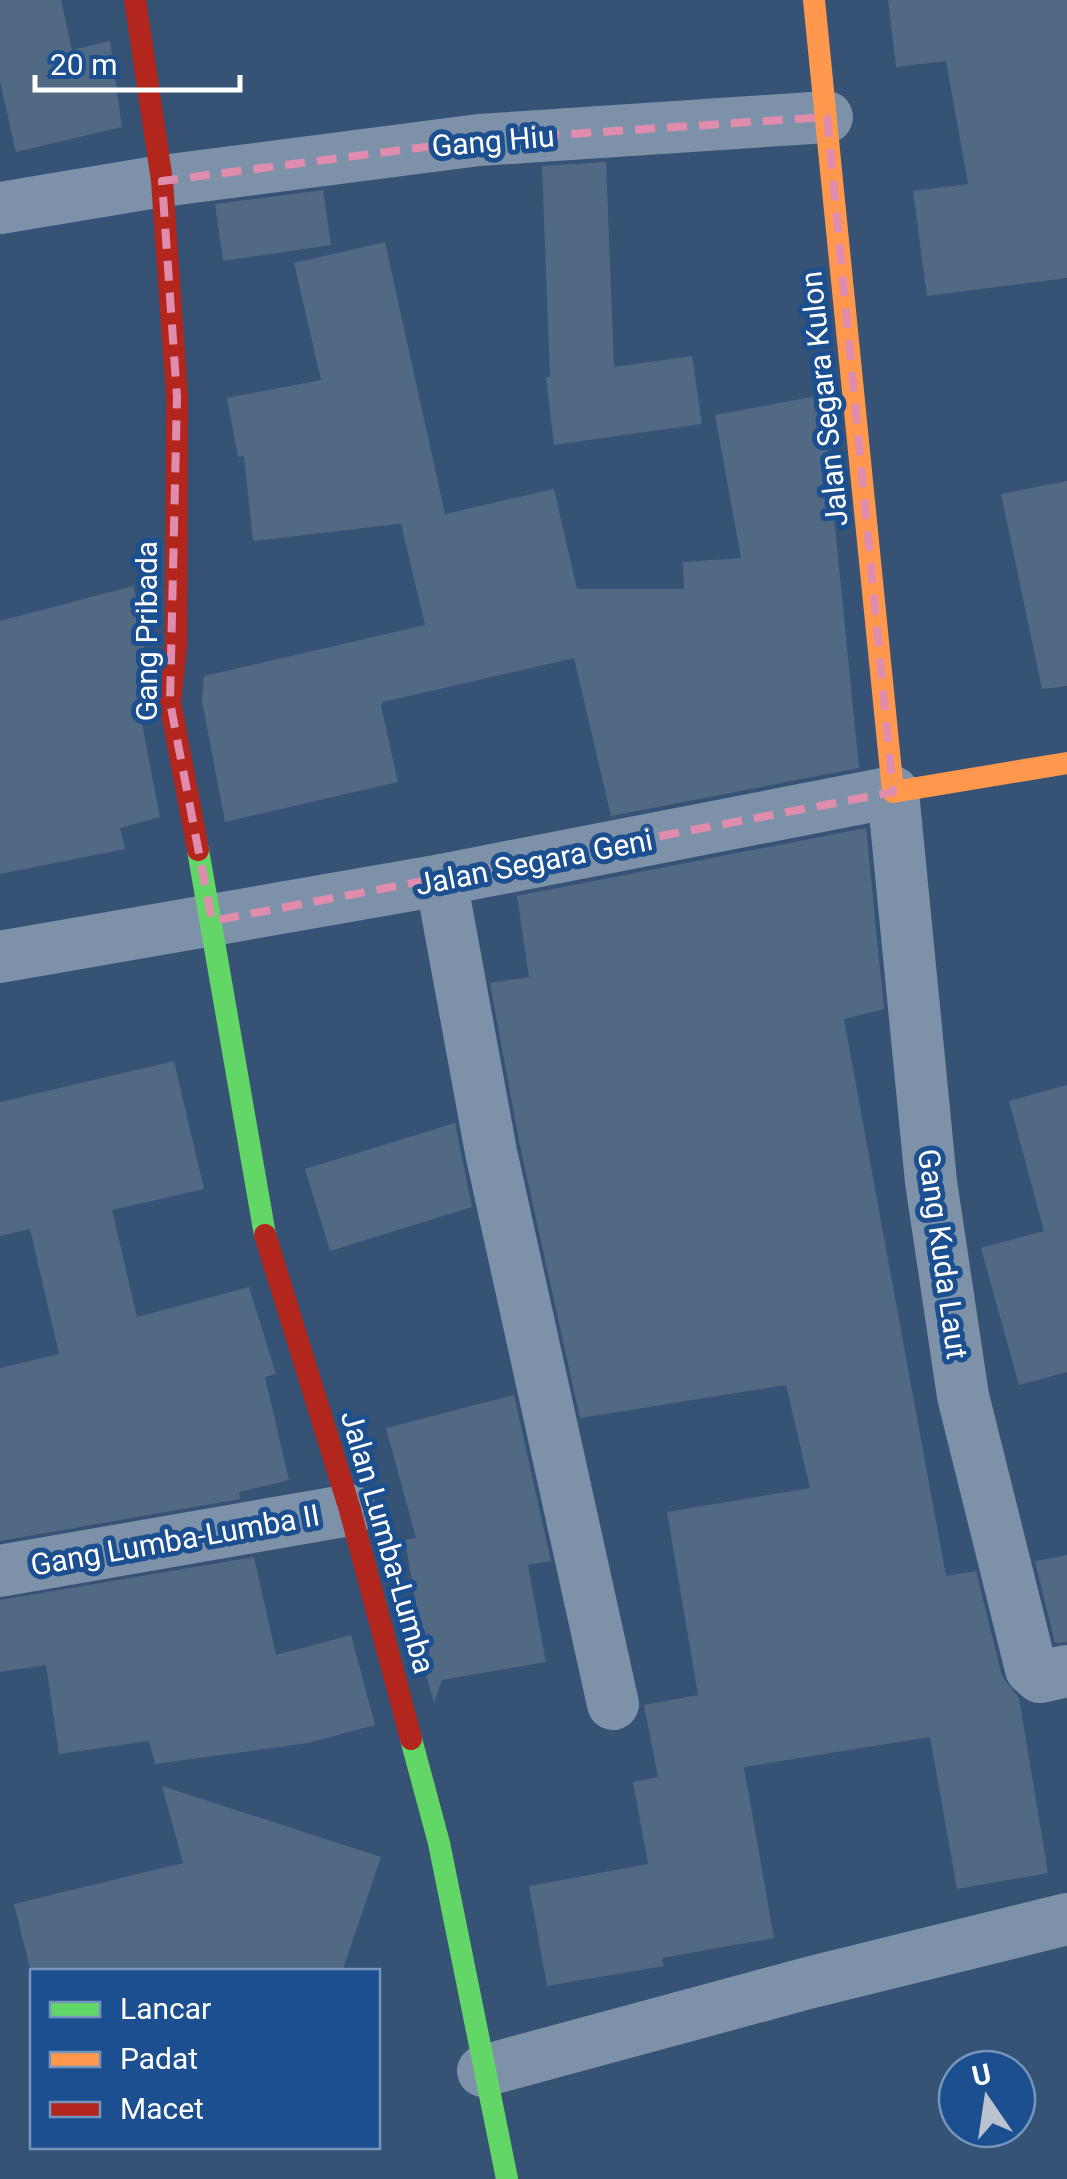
<svg xmlns="http://www.w3.org/2000/svg" width="1067" height="2179" font-family="Roboto,sans-serif">
  <style>
    .building { fill: #526984 }
    .lines { fill: none; stroke-linecap: round; stroke-linejoin: round }
    .street { stroke: #7d92a8; stroke-width: 52 }
    .fast { stroke: #63d668; stroke-width: 22 }
    .slow { stroke: #ff974d; stroke-width: 22 }
    .jam { stroke: #b3261e; stroke-width: 22 }
    .marked { fill: none; stroke: #e08cad; stroke-width: 8; stroke-dasharray: 20 12; stroke-linejoin: round }
    .labels { text-anchor: middle; dominant-baseline: central; stroke-width: 10; stroke-linejoin: round; paint-order: stroke }
    .street-label { font-size: 30px; fill: #fff; stroke: #1b4f8f }
  </style>
  <rect width="100%" height="100%" fill="#365274"/>
  <!-- building -->
  <g class="building">
    <path d="M0 0H61L72 50 110 41 122 127 16 152 0 82Z"/>
    <path d="M888 0H1067V278L927 296 913 191 968 184 946 61 896 67Z"/>
    <path d="M606 162 614 367 692 356 702 424 554 445 546 377H550L542 166Z"/>
    <path d="M323 190 331 245 223 261 215 204Z"/>
    <path d="M385 242 445 514 554 489 577 589H684L683 562 741 558 715 415 822 395 859 768 611 816 574 658 383 702 381 706 398 782 225 822 202 701 204 676 425 625 401 524 406 523 253 541 244 456 238 457 227 398 321 380 294 263Z"/>
    <path d="M1067 481V686L1042 689 1001 494Z"/>
    <path d="M133 586 145 635 139 708 160 817 120 828 125 849 0 874V621Z"/>
    <path d="M866 828 884 1009 844 1019 946 1576 976 1571 1002 1676 1019 1698 1048 1873 957 1889 930 1737 744 1767 774 1938 662 1958 664 1966 547 1986 529 1886 648 1864 633 1782 658 1777 644 1705 698 1695 667 1512 810 1488 786 1385 580 1418 520 1146 490 983 529 977 517 896Z"/>
    <path d="M174 1061 204 1189 112 1210 137 1317 249 1287 276 1374 265 1377 289 1480 239 1492 240 1499 0 1541V1368L59 1354 30 1229 0 1236V1102Z"/>
    <path d="M1067 1085V1372L1019 1385 981 1248 1044 1231 1009 1101Z"/>
    <path d="M455 1123 472 1207 330 1251 305 1169Z"/>
    <path d="M514 1395 551 1561 528 1565 546 1662 442 1680 434 1703 411 1619 418 1617 405 1540 416 1538 386 1428Z"/>
    <path d="M1067 1555V1642L1055 1643 1035 1561Z"/>
    <path d="M254 1557 276 1655 351 1635 375 1725 308 1743 155 1764 149 1741 59 1754 46 1665 0 1672V1600Z"/>
    <path d="M162 1786 381 1857 342 1972H31L14 1904 183 1863Z"/>
  </g>
  <g class="lines">
    <!-- street -->
    <g class="street">
      <path d="M0 208 162 181 479 140 827 117"/>
      <path d="M441 880 491 1152 613 1704"/>
      <path d="M0 957 441 880 893 792 931 1182 963 1396 1031 1669 1040 1677 1067 1671"/>
      <path d="M0 1571 350 1510"/>
      <path d="M483 2071 808 1983 1067 1919"/>
    </g>
    <!-- fast -->
    <g class="fast">
      <path d="M198 850 265 1235"/>
      <path d="M411 1739 439 1843 507 2179"/>
    </g>
    <!-- slow -->
    <path class="slow" d="M814 0 893 792 1067 763"/>
    <!-- jam -->
    <g class="jam">
      <path d="M135 0 162 181 177 397 176 646 170 702 198 850"/>
      <path d="M265 1235 350 1510 411 1739"/>
    </g>
  </g>
  <!-- marked area -->
  <path class="marked" d="M827 117 893 792 212 921 170 702 177 397 162 181 479 140Z"/>
  <g class="labels">
    <!-- street labels -->
    <g class="street-label">
      <text transform="translate(493 141) rotate(-5)">Gang Hiu</text>
      <text transform="translate(824 399) rotate(-96)">Jalan Segara Kulon</text>
      <text transform="translate(146 631) rotate(-90)">Gang Pribada</text>
      <text transform="translate(534 862) rotate(-11)">Jalan Segara Geni</text>
      <text transform="translate(943 1254) rotate(82)">Gang Kuda Laut</text>
      <text transform="translate(175 1540) rotate(-10)">Gang Lumba-Lumba II</text>
      <text transform="translate(388 1542) rotate(74)">Jalan Lumba-Lumba</text>
    </g>
  </g>
  <!-- legend -->
  <rect x="30" y="1969" width="350" height="180" fill="#1b4f8f" stroke="#7695bc" stroke-width="2.5"/>
  <rect x="50" y="2002" width="50" height="15" fill="#63d668" stroke="#7695bc" stroke-width="2.5"/>
  <text x="120" y="2019" font-size="30" fill="#ffffff">Lancar</text>
  <rect x="50" y="2052" width="50" height="15" fill="#ff974d" stroke="#7695bc" stroke-width="2.5"/>
  <text x="120" y="2069" font-size="30" fill="#ffffff">Padat</text>
  <rect x="50" y="2102" width="50" height="15" fill="#b3261e" stroke="#7695bc" stroke-width="2.5"/>
  <text x="120" y="2119" font-size="30" fill="#ffffff">Macet</text>
  <!-- north arrow -->
  <g transform="translate(987 2099) rotate(347)"><circle r="48" fill="#1b4f8f" stroke="#7695bc" stroke-width="2.5"/>
  <path d="M0-8L18 38L0 25L-18 38Z" fill="#b9c2ce"/>
  <text y="-15" font-size="28" font-weight="bold" text-anchor="middle" fill="#ffffff">U</text>
  </g>
  <!-- scale -->
  <path d="M35 75v15h205v-15" fill="none" stroke="#ffffff" stroke-width="5"/>
  <text x="50" y="75" font-size="30" fill="#ffffff" stroke="#1b4f8f" stroke-width="8" paint-order="stroke">20 m</text>
</svg>
